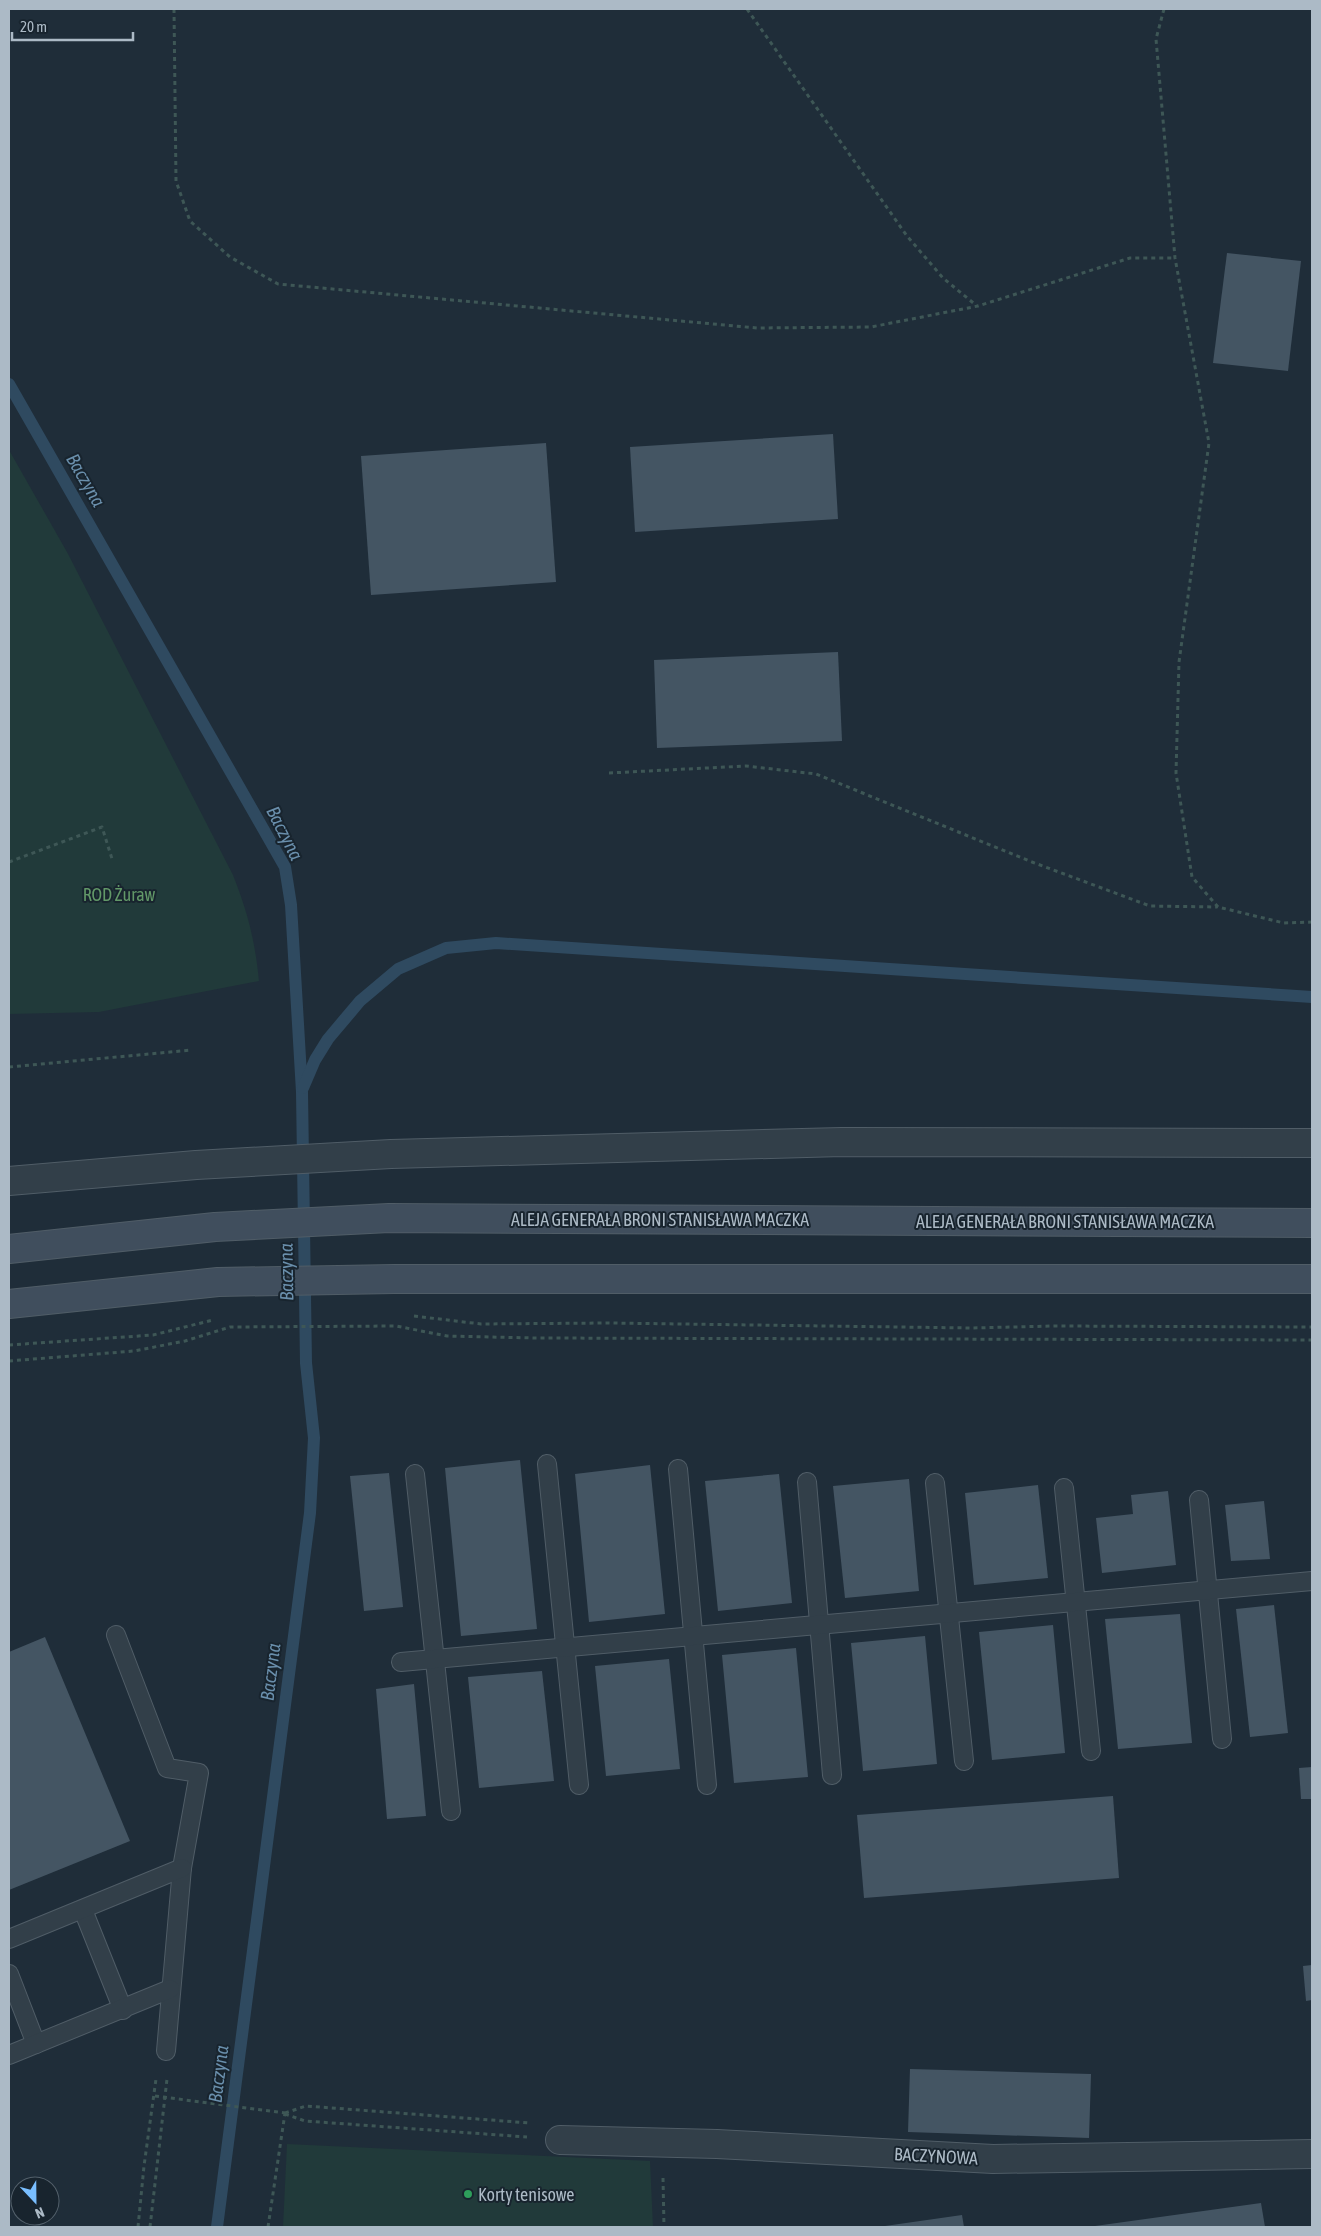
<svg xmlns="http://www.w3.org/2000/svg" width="1321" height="2236" font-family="'Asap Condensed',sans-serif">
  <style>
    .green { fill: #213a3a }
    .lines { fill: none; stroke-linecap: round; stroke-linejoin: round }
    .stream { stroke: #2f4a60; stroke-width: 12 }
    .building { fill: #445563 }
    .service-casing { stroke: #505d67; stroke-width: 20 }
    .minor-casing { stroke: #505d67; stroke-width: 30 }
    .secondary-casing { stroke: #505d67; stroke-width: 30 }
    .path { stroke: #3e5756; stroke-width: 3; stroke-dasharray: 4 4; stroke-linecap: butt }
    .service { stroke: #323f49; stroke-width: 18 }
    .minor { stroke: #323f49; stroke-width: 28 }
    .secondary { stroke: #404e5d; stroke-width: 28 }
    .path-bridge { stroke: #3e5756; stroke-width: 3; stroke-dasharray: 4 4; stroke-linecap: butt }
    .leisure-dot { fill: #2e9e5b; stroke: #18242e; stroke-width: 2 }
    .labels { text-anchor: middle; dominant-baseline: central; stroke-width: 4; stroke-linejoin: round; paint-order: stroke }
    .park-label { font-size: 18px; fill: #629868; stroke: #18242e }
    .street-label { font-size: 18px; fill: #acbac6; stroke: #18242e }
    .poi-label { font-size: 18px; fill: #acbac6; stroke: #18242e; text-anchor: start }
    .water-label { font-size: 19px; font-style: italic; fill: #6a8fac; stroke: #18242e }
  </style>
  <rect width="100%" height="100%" fill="#1f2d39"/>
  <!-- green -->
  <g class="green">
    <path d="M9 450 67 552 233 875C248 913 255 941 259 981L99 1012 9 1014Z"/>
    <path d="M287 2144 650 2161 653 2227H283Z"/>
  </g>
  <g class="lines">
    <!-- stream -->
    <g class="stream">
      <path d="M9 384 285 867 291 905 302 1092 306 1363 314 1438 310 1513 217 2227"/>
      <path d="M303 1088 315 1060 328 1039 360 1001 398 969 446 948 496 943 1312 997"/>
    </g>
  </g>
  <!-- building -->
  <g class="building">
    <path d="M1227 253 1301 261 1288 371 1213 363Z"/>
    <path d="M833 434 838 519 635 532 630 447Z"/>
    <path d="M546 443 556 582 371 595 361 456Z"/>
    <path d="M838 652 842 741 657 748 654 660Z"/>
    <path d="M520 1460 537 1629 461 1636 445 1468Z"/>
    <path d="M650 1465 665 1614 589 1622 575 1474Z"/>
    <path d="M389 1473 403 1607 364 1611 350 1476Z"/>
    <path d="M779 1474 792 1603 718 1611 705 1481Z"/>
    <path d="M909 1479 919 1591 845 1598 833 1486Z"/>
    <path d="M1038 1485 1048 1578 974 1585 965 1493Z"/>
    <path d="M1168 1491 1176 1565 1102 1573 1096 1518 1133 1514 1131 1495Z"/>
    <path d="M1264 1501 1270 1559 1231 1561 1225 1505Z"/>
    <path d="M1274 1605 1288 1733 1250 1737 1236 1609Z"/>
    <path d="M1180 1614 1192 1743 1118 1749 1105 1619Z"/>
    <path d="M1053 1625 1065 1753 992 1760 979 1632Z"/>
    <path d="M925 1636 937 1764 863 1771 851 1643Z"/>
    <path d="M45 1637 130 1841 9 1890V1652Z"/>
    <path d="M796 1648 808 1777 734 1783 722 1655Z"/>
    <path d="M669 1659 680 1769 606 1776 595 1666Z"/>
    <path d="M542 1671 554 1781 479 1788 468 1677Z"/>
    <path d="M414 1684 426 1816 387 1819 376 1689Z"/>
    <path d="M1312 1767V1799H1301L1299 1768Z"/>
    <path d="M1113 1796 1119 1878 864 1898 857 1815Z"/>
    <path d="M1312 1965V2000L1306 2001 1303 1966Z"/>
    <path d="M910 2069 1091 2074 1089 2138 908 2132Z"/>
    <path d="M1261 2203 1265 2227H1095V2226Z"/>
    <path d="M962 2215 964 2227H885V2226Z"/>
  </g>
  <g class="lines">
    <!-- service casing -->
    <g class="service-casing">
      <g id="service">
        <path d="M547 1464 579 1785"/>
        <path d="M678 1469 707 1785"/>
        <path d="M415 1474 451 1811"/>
        <path d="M807 1482 832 1775"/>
        <path d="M935 1483 964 1761"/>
        <path d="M1064 1488 1091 1751"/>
        <path d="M1199 1500 1222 1739"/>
        <path d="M116 1635 167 1768 199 1773 182 1868 166 2051"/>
        <path d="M401 1662 1312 1581"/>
        <path d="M83 1910 123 2010"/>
        <path d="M9 1939 182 1868"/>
        <path d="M9 1974 36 2044"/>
        <path d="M9 2055 170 1989"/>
      </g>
    </g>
    <!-- minor casing -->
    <g class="minor-casing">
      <g id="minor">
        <path d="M9 1181 196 1165 391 1154 842 1142 1312 1143"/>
        <path d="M560 2140 717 2144 993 2159 1312 2154"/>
      </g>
    </g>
    <!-- secondary casing -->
    <g class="secondary-casing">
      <g id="secondary">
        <path d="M9 1249 215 1227 389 1218 1312 1223"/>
        <path d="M9 1304 218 1282 394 1279H1312"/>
      </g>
    </g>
    <!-- path -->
    <g class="path">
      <path d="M174 9 176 181 190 221 230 257 278 284 757 328 871 327 978 306 1130 258H1175"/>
      <path d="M747 9 907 236 943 278 977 306"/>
      <path d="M1164 9 1156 39 1175 258 1209 443 1179 662 1176 773 1192 877 1218 907 1284 923 1312 922"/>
      <path d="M609 773 746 766 816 774 1032 862 1150 906 1217 907"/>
      <path d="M9 862 102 827 113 862"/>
      <path d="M9 1067 192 1050"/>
      <path d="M414 1316 481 1324 609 1323 971 1328 1054 1326 1312 1327"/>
      <path d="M9 1345 153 1335 213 1320"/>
      <path d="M9 1361 134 1351 185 1341 230 1327 396 1326 447 1336 534 1338 1312 1340"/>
      <path d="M285 2113 306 2106 530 2123"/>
      <path d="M285 2114 305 2121 527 2137"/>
      <path d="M663 2178 664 2227"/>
      <path d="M138 2227 144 2166 156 2079"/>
      <path d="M150 2227 167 2079"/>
      <path d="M268 2227 285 2113"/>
    </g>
    <!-- service -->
    <use href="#service" class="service"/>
    <!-- minor -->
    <use href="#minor" class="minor"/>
    <!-- secondary -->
    <use href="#secondary" class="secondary"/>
    <!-- path-bridge -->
    <path class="path-bridge" d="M155 2096 285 2113"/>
  </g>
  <!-- markers -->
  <circle class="leisure-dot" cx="468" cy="2194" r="5"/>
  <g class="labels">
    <!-- park labels -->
    <g class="park-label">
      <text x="119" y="894">ROD Żuraw</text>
    </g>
    <!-- street labels -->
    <g class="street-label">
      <text x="660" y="1219">ALEJA GENERAŁA BRONI STANISŁAWA MACZKA</text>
      <text x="1065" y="1221">ALEJA GENERAŁA BRONI STANISŁAWA MACZKA</text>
      <text transform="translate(936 2156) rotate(3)">BACZYNOWA</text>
    </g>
    <!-- poi labels -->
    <g class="poi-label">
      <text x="478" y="2194">Korty tenisowe</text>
    </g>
    <!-- water labels -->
    <g class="water-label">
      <text transform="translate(86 480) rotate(60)">Baczyna</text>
      <text transform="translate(285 833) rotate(63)">Baczyna</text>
      <text transform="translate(286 1272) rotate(-91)">Baczyna</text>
      <text transform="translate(270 1672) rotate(-83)">Baczyna</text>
      <text transform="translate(218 2074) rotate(-83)">Baczyna</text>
    </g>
  </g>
  <!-- border -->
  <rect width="1321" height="2236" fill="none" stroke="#acbac6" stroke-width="20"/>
  <!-- north arrow -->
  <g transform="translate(35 2201) rotate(158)"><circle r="24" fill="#18242e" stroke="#53606b"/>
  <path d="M0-4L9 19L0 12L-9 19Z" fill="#79beff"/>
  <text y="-8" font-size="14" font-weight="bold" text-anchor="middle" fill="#acbac6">N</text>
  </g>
  <!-- scale -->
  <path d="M12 32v8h121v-8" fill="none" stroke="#acbac6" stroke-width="2.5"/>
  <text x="20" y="32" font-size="15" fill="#acbac6" stroke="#18242e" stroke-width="4" paint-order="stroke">20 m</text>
</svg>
